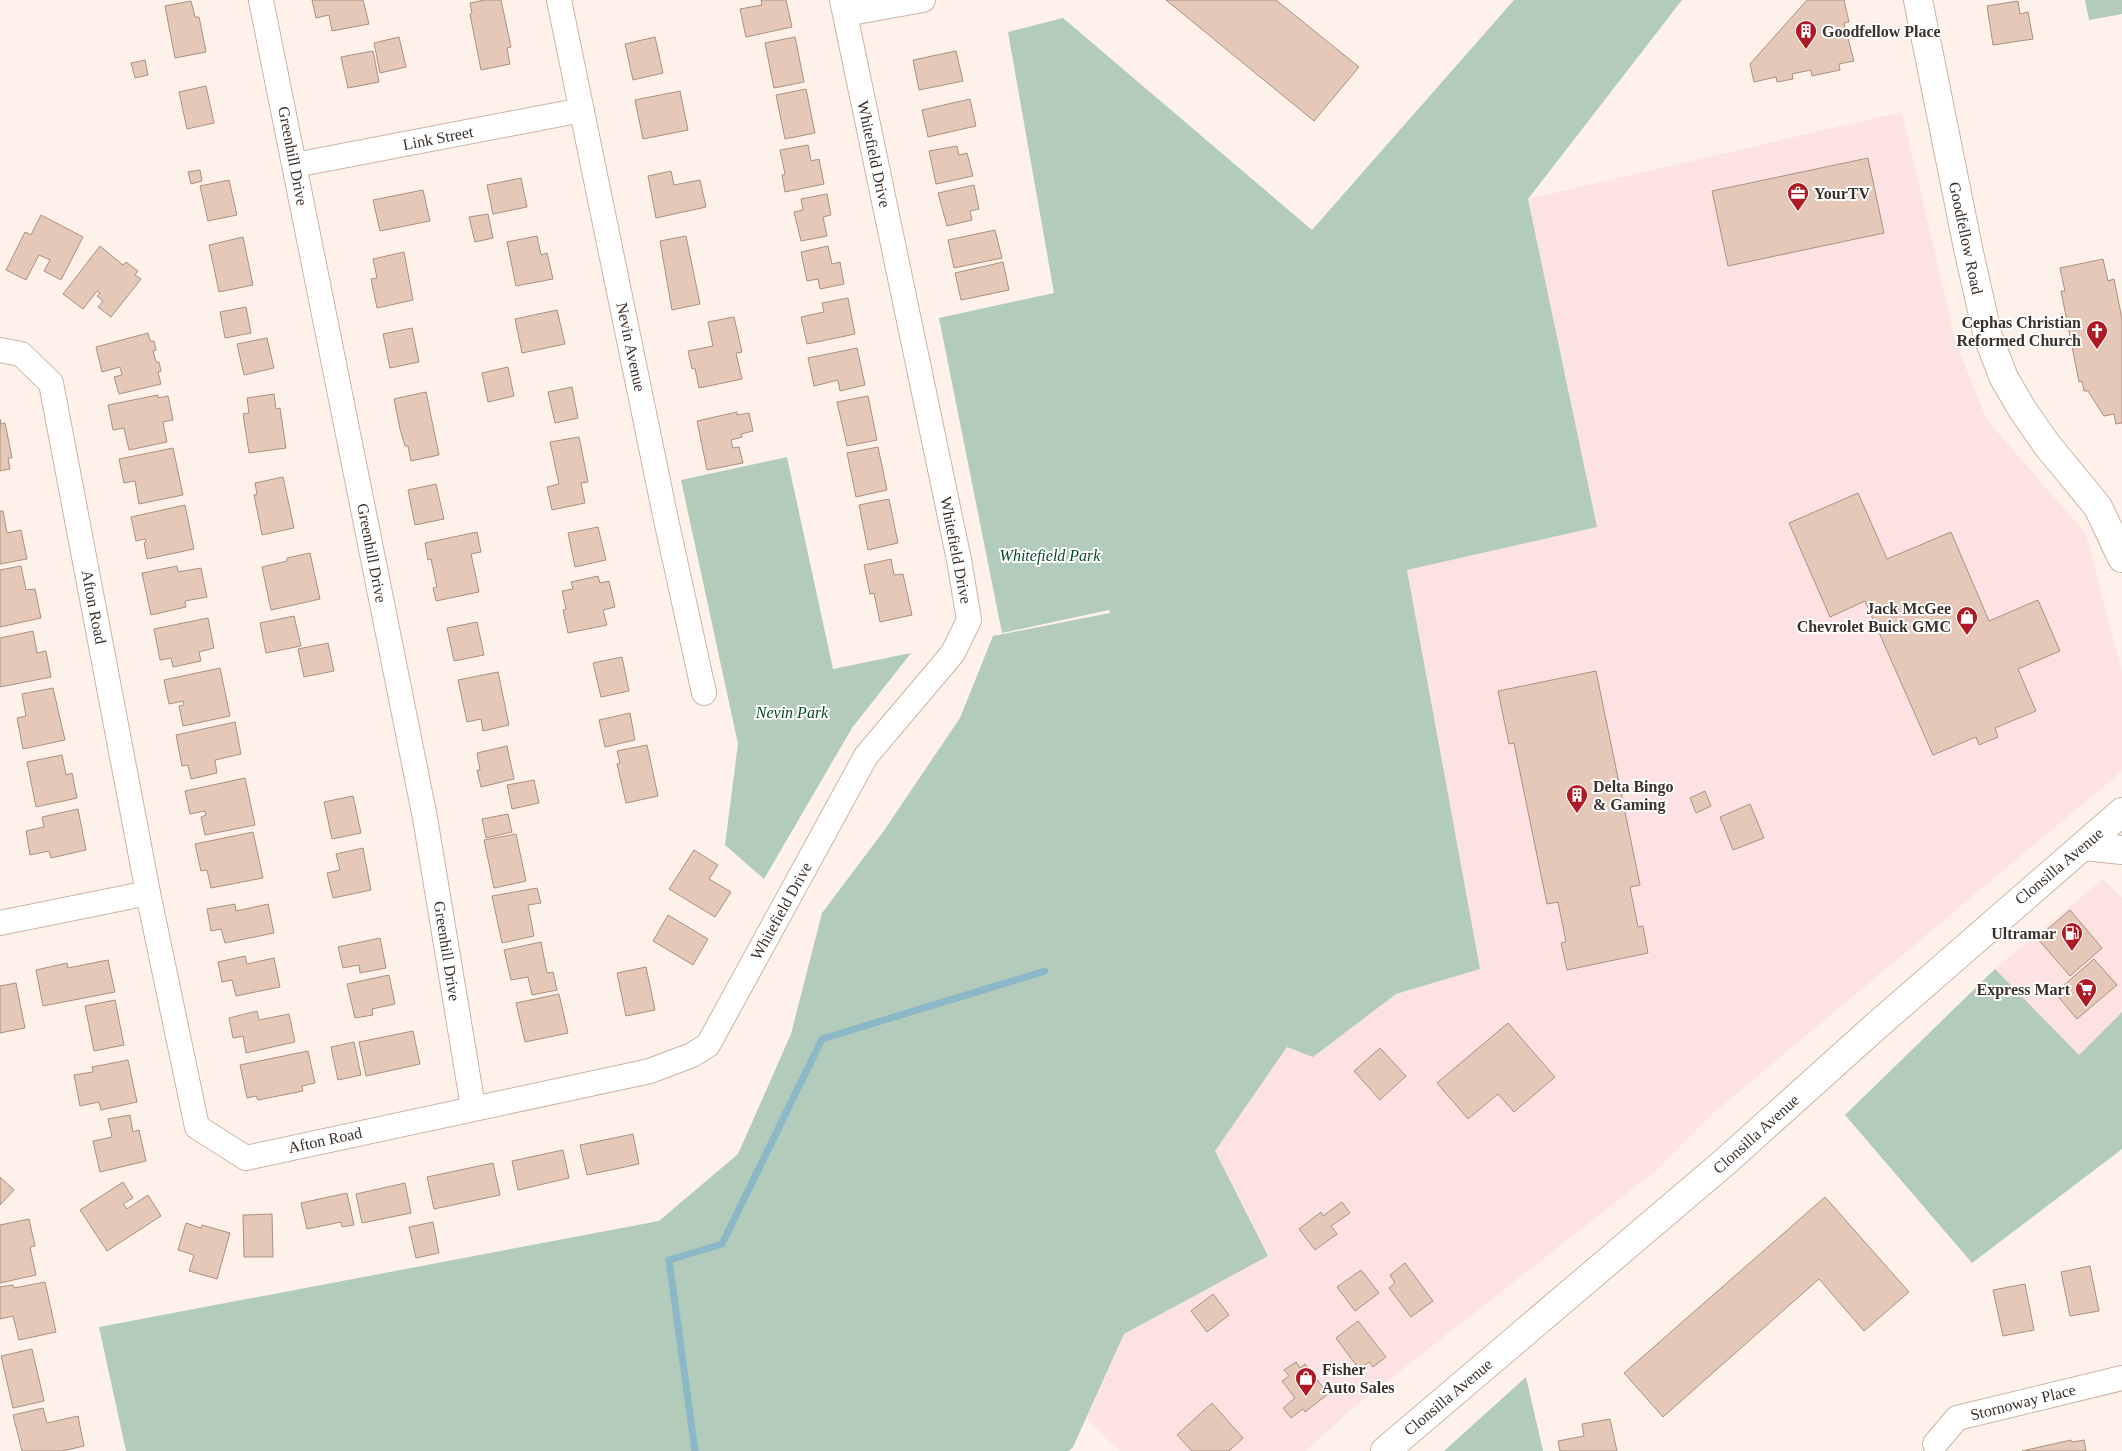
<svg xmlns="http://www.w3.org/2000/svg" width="2122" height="1451" font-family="Georgia,serif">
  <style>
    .commercial { fill: #fde2e4 }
    .green { fill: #b2cbba }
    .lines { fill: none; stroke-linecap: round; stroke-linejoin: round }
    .stream { stroke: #8bb7c7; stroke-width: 7 }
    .building { fill: #e5c8b7; stroke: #ab9080 }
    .street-casing { stroke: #d0b3a3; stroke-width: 26 }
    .secondary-casing { stroke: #d0b3a3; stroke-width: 30 }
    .street { stroke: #fff; stroke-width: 24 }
    .secondary { stroke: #fff; stroke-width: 28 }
    .labels { text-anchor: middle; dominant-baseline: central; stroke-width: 4; stroke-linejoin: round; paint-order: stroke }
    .poi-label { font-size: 16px; font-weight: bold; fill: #3c312a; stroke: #fff; text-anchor: start }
    .street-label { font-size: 16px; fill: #3c312a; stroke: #fff }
    .park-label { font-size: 16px; font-style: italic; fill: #0a4a2b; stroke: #fff }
  </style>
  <rect width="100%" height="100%" fill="#fdf1ea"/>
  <!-- commercial -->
  <g class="commercial">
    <path d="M1902 112 1955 340 1987 420 2086 534 2122 673V771L1711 1115 1659 1168 1349 1411 1306 1451H1120L1087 1418 1124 1334 1268 1256 1215 1151 1287 1047 1313 1057 1396 994 1480 969 1407 569 1597 527 1528 199Z"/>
    <path d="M2103 879 2122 898V1012L2079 1055 1995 969Z"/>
  </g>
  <!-- green -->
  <g class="green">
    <path d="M1514 0H1682L1528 199 1597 527 1407 570 1480 969 1396 994 1313 1057 1287 1047 1215 1151 1268 1256 1124 1334 1073 1447 1069 1451H126L99 1327 659 1221 738 1154 791 1034 822 913 883 832 960 718 993 636 1110 613 1109 610 1002 633 939 318 1054 293 1008 32 1063 18 1312 230Z"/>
    <path d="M2085 0H2122V14L2089 20Z"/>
    <path d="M787 457 833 669 911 653 852 728 764 879 725 845 738 744 681 480Z"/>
    <path d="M1995 969 2079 1055 2122 1012V1149L1972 1263 1845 1115Z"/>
    <path d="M1526 1377 1543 1451H1444Z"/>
  </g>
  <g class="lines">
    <!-- stream -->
    <path class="stream" d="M695 1451 669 1260 722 1244 822 1039 1045 971"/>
  </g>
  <!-- building -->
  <g class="building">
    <path d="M312 0H363L369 24 332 31 329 15 316 18Z"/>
    <path d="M485 0H501L511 47 507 48 510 64 481 70 470 14 472 13 470 3Z"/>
    <path d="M761 0H786L792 27 746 37 740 9 762 5Z"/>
    <path d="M1166 0H1276L1359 67 1314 121Z"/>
    <path d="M1807 0H1844L1849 22 1844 23 1854 61 1839 64 1840 70 1812 76 1811 70 1792 74 1793 79 1777 82 1776 77 1754 82 1750 64Z"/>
    <path d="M191 1 195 17H199L206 52 175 58 165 6Z"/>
    <path d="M2018 1 2020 14 2028 12 2033 39 1993 45 1987 6Z"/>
    <path d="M399 37 406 67 380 73 374 43Z"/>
    <path d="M655 37 663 73 633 80 625 44Z"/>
    <path d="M795 37 804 82 774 88 765 43Z"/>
    <path d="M373 51 379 82 348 88 341 57Z"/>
    <path d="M956 51 963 81 919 90 913 60Z"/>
    <path d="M145 60 148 75 135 78 131 63Z"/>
    <path d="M206 86 214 123 187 129 179 92Z"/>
    <path d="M806 89 815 133 785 139 776 95Z"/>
    <path d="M680 91 688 130 643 139 635 100Z"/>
    <path d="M970 99 976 126 928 137 922 110Z"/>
    <path d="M808 145 811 161 819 159 824 184 785 192 782 175 785 174 780 150Z"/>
    <path d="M957 146 959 155 967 153 973 176 936 184 929 151Z"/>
    <path d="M1868 158 1884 233 1728 266 1712 191Z"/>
    <path d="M200 170 202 181 191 184 188 172Z"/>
    <path d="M671 171 674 185 700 180 706 207 656 218 648 176Z"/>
    <path d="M521 178 527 207 493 214 487 185Z"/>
    <path d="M229 180 237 215 208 221 200 186Z"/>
    <path d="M974 185 979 209 970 211 972 220 947 226 938 193Z"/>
    <path d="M423 190 430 221 380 231 373 200Z"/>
    <path d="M827 194 831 215 823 217 827 236 801 241 794 212 803 210 801 199Z"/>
    <path d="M488 214 493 238 475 242 469 217Z"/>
    <path d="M41 215 83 237 61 280 44 271 50 260 39 255 26 280 6 270 25 232 31 235Z"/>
    <path d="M995 230 1002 258 954 268 948 240Z"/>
    <path d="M537 236 541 255 547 253 553 279 516 286 507 242Z"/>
    <path d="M686 236 700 304 672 310 660 241Z"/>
    <path d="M243 237 253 285 219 292 209 245Z"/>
    <path d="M100 246 123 265 126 262 138 271 135 275 141 279 111 317 98 307 103 301 97 296 100 293 97 291 83 309 63 294Z"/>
    <path d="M828 246 832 264 840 262 844 284 820 289 818 279 807 281 801 252Z"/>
    <path d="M404 252 413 300 377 308 371 279 377 278 373 259Z"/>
    <path d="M2103 259 2108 281 2114 279 2122 319V423L2116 424 2114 414 2104 416 2088 391H2084L2082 381 2079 382 2061 291H2065L2060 268Z"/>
    <path d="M1003 262 1009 290 961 300 955 273Z"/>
    <path d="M848 298 855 334 807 344 801 317 824 312 822 303Z"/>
    <path d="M246 307 251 333 225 338 220 312Z"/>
    <path d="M557 310 565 344 522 353 515 319Z"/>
    <path d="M734 317 742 352 736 353 742 379 699 388 695 368 692 369 688 351 713 346 708 322Z"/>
    <path d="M412 328 419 362 390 368 383 334Z"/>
    <path d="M148 333 150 341H154L156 350 153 351 156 362H159L161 371 158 372 161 384 119 394 114 377 122 375 120 367 102 372 96 347Z"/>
    <path d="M267 338 274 368 244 375 237 344Z"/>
    <path d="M857 348 865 385 840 391 838 380 814 386 808 358Z"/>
    <path d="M508 367 514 396 488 402 482 373Z"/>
    <path d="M572 387 578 418 555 423 548 392Z"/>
    <path d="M426 392 439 455 411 461 408 446H405L400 429 394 399Z"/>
    <path d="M274 394 276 409 280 408 286 448 249 453 243 414 249 413 247 398Z"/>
    <path d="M158 395V398L168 396 173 420 163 422 167 442 129 450 124 428 113 430 108 405Z"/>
    <path d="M868 396 877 440 847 446 837 402Z"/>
    <path d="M737 412V415L749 413 753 431 741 434 742 437 731 440 733 448 739 447 743 463 707 470 697 421Z"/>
    <path d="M0 419 1 424 5 423 12 458H8L10 469 0 471Z"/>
    <path d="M579 437 588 482 581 483 585 503 552 510 547 487 559 484 550 442Z"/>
    <path d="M878 447 887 490 856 497 847 453Z"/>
    <path d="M173 448 183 495 139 504 135 481 124 483 119 459Z"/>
    <path d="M283 477 294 528 262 535 254 495 257 494 255 483Z"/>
    <path d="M436 484 444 519 415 525 408 490Z"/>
    <path d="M1858 493 1887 559 1951 532 1989 621 2038 600 2060 651 2018 669 2036 711 1995 728 1998 737 1979 745 1976 737 1933 755 1865 601 1830 617 1789 523Z"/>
    <path d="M889 499 898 543 868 550 859 505Z"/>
    <path d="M185 505 194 549 147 559 144 543 146 542 145 539 136 541 131 517Z"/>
    <path d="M0 511H3L7 533 21 530 27 559 0 564Z"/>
    <path d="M598 527 606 560 575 567 568 533Z"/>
    <path d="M477 532 481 552 471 554 479 592 436 601 433 588 437 587 431 559 428 560 425 543Z"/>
    <path d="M310 553 320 599 271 610 262 567 287 561V558Z"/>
    <path d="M891 559 894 575 903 574 912 615 880 622 874 593 870 594 864 565Z"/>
    <path d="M21 566 26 590 35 589 41 618 0 627V570Z"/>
    <path d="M177 566 178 572 201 568 207 597 185 601 186 607 151 615 142 573Z"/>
    <path d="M598 576 600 583 609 581 615 607 603 610 607 625 568 633 563 610 566 609 562 591 573 589 571 582Z"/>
    <path d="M294 616 301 646 266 653 260 623Z"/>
    <path d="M208 618 214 648 199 652 201 661 173 667 171 658 160 660 154 629Z"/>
    <path d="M477 622 484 655 454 661 447 628Z"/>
    <path d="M33 631 37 653 46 651 51 677 0 687V638Z"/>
    <path d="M328 643 334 671 304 677 298 649Z"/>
    <path d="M622 657 629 691 601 697 593 663Z"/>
    <path d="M220 668 230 716 183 726 179 706 184 705 183 701 169 704 164 680Z"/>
    <path d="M1596 671 1640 885 1630 887 1638 927 1643 926 1648 953 1567 970 1561 943 1566 942 1558 902 1547 904 1514 743 1509 744 1498 691Z"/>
    <path d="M498 672 509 725 483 731 481 719 467 722 458 680Z"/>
    <path d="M53 688 65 740 23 749 17 718 26 716 22 694Z"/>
    <path d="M630 713 635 740 605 747 599 720Z"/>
    <path d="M235 722 241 754 215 760 217 773 191 779 188 765 182 766 176 735Z"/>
    <path d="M647 745 658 796 626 803 617 764 620 763 617 751Z"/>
    <path d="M507 746 514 779 481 787 477 770H480L477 753Z"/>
    <path d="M62 755 66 775 72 773 77 798 36 807 27 762Z"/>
    <path d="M245 778 255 825 205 835 201 817 206 815 205 811 190 814 185 791Z"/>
    <path d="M534 780 539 803 512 809 507 785Z"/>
    <path d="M1705 791 1711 806 1696 813 1690 798Z"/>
    <path d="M353 796 361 833 332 839 324 802Z"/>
    <path d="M1750 804 1764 838 1733 850 1720 817Z"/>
    <path d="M78 809 86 850 51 858 49 851 30 855 26 831 44 827 42 817Z"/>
    <path d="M508 814 512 832 486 838 482 819Z"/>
    <path d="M253 832 263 878 211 888 207 870 201 871 195 844Z"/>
    <path d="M516 834 526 881 494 888 484 840Z"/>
    <path d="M363 848 371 890 333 898 327 873 340 870 336 854Z"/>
    <path d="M694 850 718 865 709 879 731 892 715 917 669 889Z"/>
    <path d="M537 888 541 903 528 905 534 936 502 943 492 896Z"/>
    <path d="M235 904 236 911 268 904 274 933 225 943 221 929 211 931 207 909Z"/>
    <path d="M2070 910 2102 948 2070 976 2037 938Z"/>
    <path d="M668 915 708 939 693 965 653 941Z"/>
    <path d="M380 938 386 968 360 973 359 965 343 968 338 947Z"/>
    <path d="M541 942 547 973 553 972 557 990 532 995 528 977 511 980 504 950Z"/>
    <path d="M245 956 247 964 274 958 280 987 236 996 232 980 222 982 218 962Z"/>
    <path d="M2094 959 2117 985 2077 1019 2055 993Z"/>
    <path d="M108 960 115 992 43 1006 36 970 67 963 68 968Z"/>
    <path d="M646 967 655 1010 626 1016 617 973Z"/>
    <path d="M389 975 395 1004 372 1009 373 1015 355 1018 347 984Z"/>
    <path d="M16 983 25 1028 0 1033V986Z"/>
    <path d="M559 994 568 1033 525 1042 516 1003Z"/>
    <path d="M115 1000 124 1045 94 1051 85 1006Z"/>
    <path d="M257 1011 259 1020 289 1014 295 1042 246 1053 243 1036 233 1038 229 1018Z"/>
    <path d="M1508 1023 1555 1077 1514 1112 1498 1094 1468 1119 1437 1083Z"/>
    <path d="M413 1031 420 1064 366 1076 359 1042Z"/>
    <path d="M354 1042 361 1075 338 1080 331 1047Z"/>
    <path d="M1380 1048 1406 1076 1380 1100 1354 1071Z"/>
    <path d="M308 1051 315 1083 302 1086 303 1091 258 1100 256 1096 247 1098 240 1065Z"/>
    <path d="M128 1060 137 1102 101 1110 99 1102 80 1106 74 1075 93 1072 92 1067Z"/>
    <path d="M130 1115 133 1132 139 1130 146 1161 100 1172 93 1141 112 1137 108 1119Z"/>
    <path d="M633 1134 639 1164 587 1175 580 1145Z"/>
    <path d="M563 1150 569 1178 518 1190 512 1161Z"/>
    <path d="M493 1163 500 1195 434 1209 427 1177Z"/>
    <path d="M0 1177 14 1190 0 1205Z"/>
    <path d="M123 1182 133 1198 123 1204 127 1209 148 1195 161 1216 107 1251 80 1210Z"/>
    <path d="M405 1183 411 1213 362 1223 356 1194Z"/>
    <path d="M347 1193 354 1225 342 1227 341 1222 307 1229 301 1203Z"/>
    <path d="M1825 1197 1909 1292 1864 1331 1819 1279 1663 1417 1624 1373Z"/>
    <path d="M1342 1202 1350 1213 1331 1226 1337 1234 1315 1250 1299 1229 1321 1212 1323 1216Z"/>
    <path d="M272 1214 273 1257H244L243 1215Z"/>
    <path d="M29 1219 35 1246 30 1247 36 1275 0 1283V1225Z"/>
    <path d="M433 1222 439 1253 416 1258 409 1227Z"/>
    <path d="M186 1223 201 1228 202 1225 230 1233 217 1279 189 1271 194 1255 178 1250Z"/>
    <path d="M1405 1263 1433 1301 1411 1317 1389 1288 1395 1283 1390 1275Z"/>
    <path d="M2090 1266 2099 1311 2070 1316 2061 1272Z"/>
    <path d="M1361 1270 1379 1293 1355 1311 1337 1287Z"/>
    <path d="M45 1282 56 1332 19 1340 13 1316 0 1319V1287L13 1285 14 1288Z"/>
    <path d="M2025 1284 2034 1330 2003 1336 1993 1290Z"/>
    <path d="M1213 1294 1229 1315 1207 1332 1191 1311Z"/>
    <path d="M1358 1321 1386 1357 1373 1367 1369 1362 1359 1369 1336 1338Z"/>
    <path d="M32 1349 44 1401 13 1408 1 1356Z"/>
    <path d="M1296 1362 1300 1368 1305 1364 1328 1394 1305 1412 1303 1409 1291 1418 1283 1408 1295 1398 1282 1381 1289 1376 1284 1370Z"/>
    <path d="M1212 1403 1243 1438 1229 1451H1192L1177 1435Z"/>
    <path d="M43 1408 47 1423 78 1416 84 1446 62 1451H22L13 1415Z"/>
    <path d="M1610 1419 1617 1451H1560L1558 1441 1584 1436 1582 1424Z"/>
    <path d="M2071 1440 2072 1442 2084 1440 2086 1451H2022Z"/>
  </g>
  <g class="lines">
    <!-- street casing -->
    <g class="street-casing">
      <g id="street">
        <path d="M261 0 425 818 473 1107"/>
        <path d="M559 0 665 515 704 693"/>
        <path d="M845 14 923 0"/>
        <path d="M295 165 582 110"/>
        <path d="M0 350 21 354 51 383 148 893 197 1127 246 1158 650 1071 692 1055 708 1045 866 756 953 653 969 620 959 560 842 0"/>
        <path d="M0 923 148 893"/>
        <path d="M1935 1444 1957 1418 2122 1378"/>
      </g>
    </g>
    <!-- secondary casing -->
    <g class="secondary-casing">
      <g id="secondary">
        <path d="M1918 0 1968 248 1988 337 2004 378 2022 409 2047 445 2098 507 2122 558"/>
        <path d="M2085 846 2122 850"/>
        <path d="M1385 1451 1726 1161 1875 1027 2122 812"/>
      </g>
    </g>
    <!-- street -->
    <use href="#street" class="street"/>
    <!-- secondary -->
    <use href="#secondary" class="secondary"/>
  </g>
  <!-- icons -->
  <defs>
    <g id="building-pin" transform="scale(1.125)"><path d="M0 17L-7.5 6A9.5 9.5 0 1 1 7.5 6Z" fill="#ad1a25" stroke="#fff"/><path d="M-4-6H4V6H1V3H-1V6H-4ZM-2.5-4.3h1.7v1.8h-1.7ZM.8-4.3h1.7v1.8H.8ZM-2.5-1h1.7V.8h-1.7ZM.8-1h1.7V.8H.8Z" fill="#fff"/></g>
    <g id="office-pin" transform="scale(1.125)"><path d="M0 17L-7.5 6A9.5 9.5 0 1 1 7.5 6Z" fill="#ad1a25" stroke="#fff"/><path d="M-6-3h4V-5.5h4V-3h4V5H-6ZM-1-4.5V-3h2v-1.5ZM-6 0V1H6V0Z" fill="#fff"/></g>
    <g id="church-pin" transform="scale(1.125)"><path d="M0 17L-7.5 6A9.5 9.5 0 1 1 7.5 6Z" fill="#ad1a25" stroke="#fff"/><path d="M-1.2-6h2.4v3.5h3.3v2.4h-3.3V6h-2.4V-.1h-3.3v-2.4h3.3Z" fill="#fff"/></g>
    <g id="shop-pin" transform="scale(1.125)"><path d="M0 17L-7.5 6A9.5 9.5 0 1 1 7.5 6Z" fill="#ad1a25" stroke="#fff"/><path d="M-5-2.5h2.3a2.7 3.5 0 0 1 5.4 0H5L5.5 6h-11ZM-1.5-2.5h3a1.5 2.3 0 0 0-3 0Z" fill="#fff"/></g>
    <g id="fuel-pin" transform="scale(1.125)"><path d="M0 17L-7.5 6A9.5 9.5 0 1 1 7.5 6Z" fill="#ad1a25" stroke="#fff"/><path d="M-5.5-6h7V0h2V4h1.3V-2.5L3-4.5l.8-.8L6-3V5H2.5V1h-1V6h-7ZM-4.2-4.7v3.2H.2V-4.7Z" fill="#fff"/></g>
    <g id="supermarket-pin" transform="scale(1.125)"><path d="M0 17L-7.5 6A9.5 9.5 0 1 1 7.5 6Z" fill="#ad1a25" stroke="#fff"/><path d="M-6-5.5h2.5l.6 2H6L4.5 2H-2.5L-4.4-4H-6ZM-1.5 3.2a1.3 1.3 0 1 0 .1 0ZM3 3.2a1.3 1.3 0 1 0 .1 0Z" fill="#fff"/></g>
  </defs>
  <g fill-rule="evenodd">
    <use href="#building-pin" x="1806" y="31"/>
    <use href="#office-pin" x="1798" y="193"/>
    <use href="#church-pin" x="2097" y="331"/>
    <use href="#shop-pin" x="1967" y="617"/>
    <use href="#building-pin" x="1577" y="795"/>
    <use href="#fuel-pin" x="2072" y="933"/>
    <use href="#supermarket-pin" x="2086" y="989"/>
    <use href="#shop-pin" x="1306" y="1378"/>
  </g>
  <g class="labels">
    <!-- poi labels -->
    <g class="poi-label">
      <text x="1822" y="31">Goodfellow Place</text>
      <text x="1814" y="193">YourTV</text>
      <text x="2081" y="322" text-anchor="end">Cephas Christian<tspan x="2081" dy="18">Reformed Church</tspan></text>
      <text x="1951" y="608" text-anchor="end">Jack McGee<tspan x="1951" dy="18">Chevrolet Buick GMC</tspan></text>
      <text x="1593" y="786">Delta Bingo<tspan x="1593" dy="18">&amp; Gaming</tspan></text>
      <text x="2056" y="933" text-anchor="end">Ultramar</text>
      <text x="2070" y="989" text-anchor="end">Express Mart</text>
      <text x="1322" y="1369">Fisher<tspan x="1322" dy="18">Auto Sales</tspan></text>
    </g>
    <!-- street labels -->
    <g class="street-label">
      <text transform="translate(438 138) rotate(-11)">Link Street</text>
      <text transform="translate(874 154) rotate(78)">Whitefield Drive</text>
      <text transform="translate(293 156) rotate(79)">Greenhill Drive</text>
      <text transform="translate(1966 238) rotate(78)">Goodfellow Road</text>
      <text transform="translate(631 347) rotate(78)">Nevin Avenue</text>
      <text transform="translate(956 550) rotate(79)">Whitefield Drive</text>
      <text transform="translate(372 553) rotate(79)">Greenhill Drive</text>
      <text transform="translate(94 607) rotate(79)">Afton Road</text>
      <text transform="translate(2059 866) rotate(-40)">Clonsilla Avenue</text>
      <text transform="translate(781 911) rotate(-61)">Whitefield Drive</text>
      <text transform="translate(447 951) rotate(81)">Greenhill Drive</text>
      <text transform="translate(1756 1134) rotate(-42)">Clonsilla Avenue</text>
      <text transform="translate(325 1140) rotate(-12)">Afton Road</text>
      <text transform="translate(1448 1397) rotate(-40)">Clonsilla Avenue</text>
      <text transform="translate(2023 1402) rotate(-14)">Stornoway Place</text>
    </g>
    <!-- park labels -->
    <g class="park-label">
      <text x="1050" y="555">Whitefield Park</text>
      <text x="792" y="712">Nevin Park</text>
    </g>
  </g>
</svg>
